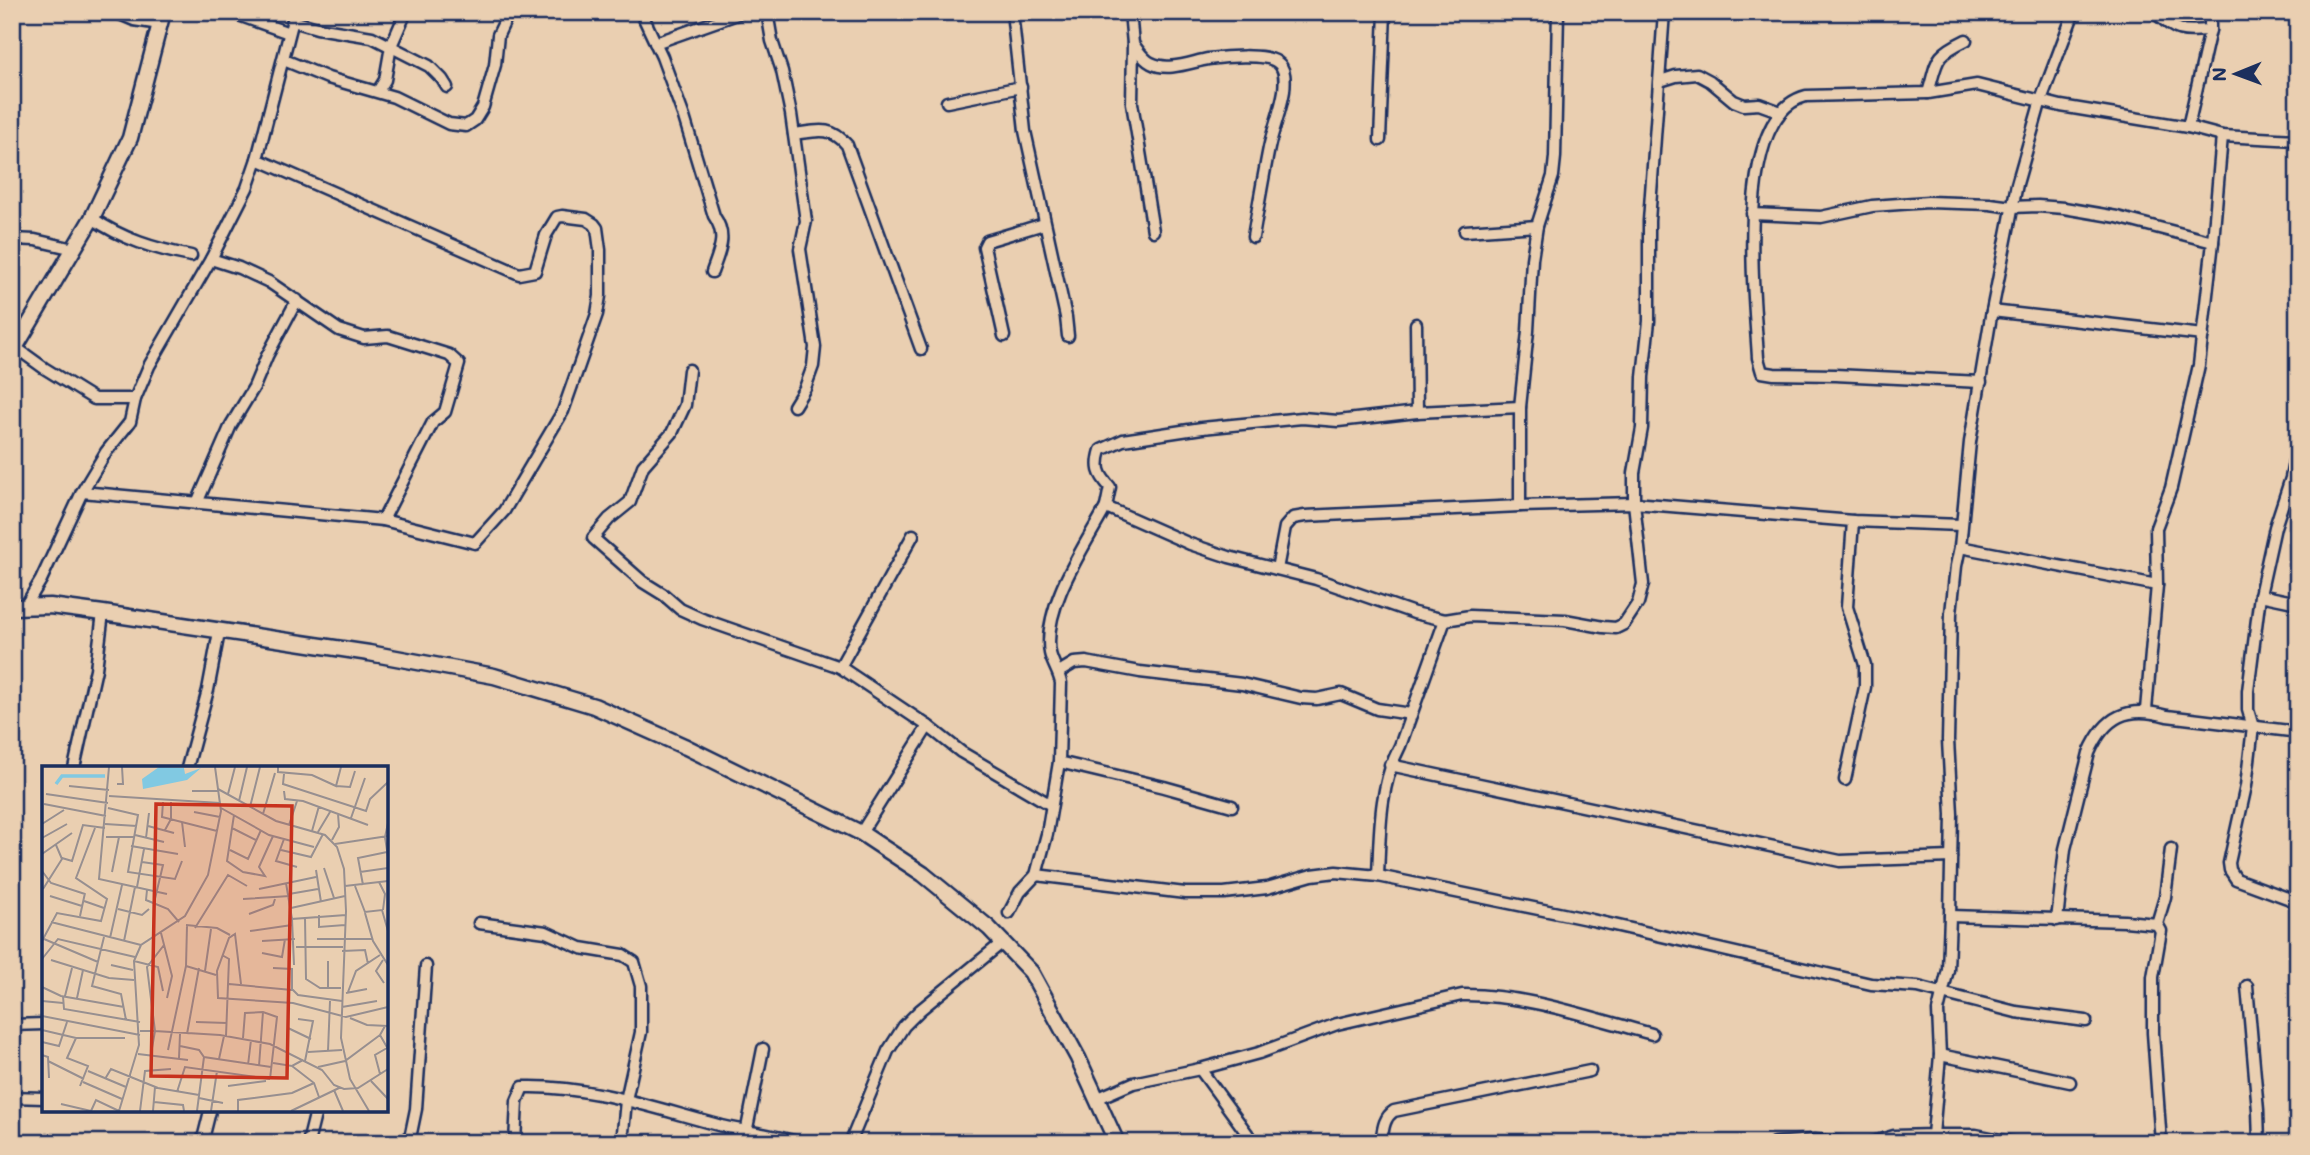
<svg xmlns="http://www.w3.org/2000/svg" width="2310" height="1155" font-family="Mali,sans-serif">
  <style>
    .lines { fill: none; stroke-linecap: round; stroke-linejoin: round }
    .street-casing { stroke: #1b2f5e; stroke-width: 15 }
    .secondary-casing { stroke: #1b2f5e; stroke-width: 19 }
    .street { stroke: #eacfb1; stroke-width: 10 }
    .secondary { stroke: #eacfb1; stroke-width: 14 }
    .inset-river { fill: none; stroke: #81c9e2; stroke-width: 3.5 }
    .inset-road { fill: none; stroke: #978f90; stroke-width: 2 }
    .view { fill: #c8321e; fill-opacity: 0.15; stroke: #c8321e; stroke-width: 3.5 }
    .inset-edge { fill: none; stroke: #1b2f5e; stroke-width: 3.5 }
  </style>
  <rect width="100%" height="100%" fill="#eacfb1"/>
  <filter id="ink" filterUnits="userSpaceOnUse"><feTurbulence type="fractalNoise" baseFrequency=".0143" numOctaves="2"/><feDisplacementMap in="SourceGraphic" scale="14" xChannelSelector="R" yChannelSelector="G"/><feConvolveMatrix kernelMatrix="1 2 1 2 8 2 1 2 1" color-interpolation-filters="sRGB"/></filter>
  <g filter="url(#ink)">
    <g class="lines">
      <!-- street casing -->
      <g class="street-casing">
        <g id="street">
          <path d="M115 12 134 20 160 24"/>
          <path d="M230 12 289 33"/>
          <path d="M641 12 662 57 684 117 714 216C728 236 719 252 712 272"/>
          <path d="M767 12 772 41 782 71 791 114 806 221 800 249 815 347 813 366 805 388 794 406"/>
          <path d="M1012 12 1025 131 1066 317 1068 336"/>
          <path d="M1130 12 1133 44 1132 103 1153 231"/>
          <path d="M2154 12C2179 32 2177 32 2210 30"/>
          <path d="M293 21 317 28 372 37 429 66 442 79 447 87"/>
          <path d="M655 43 743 12"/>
          <path d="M1133 44C1138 50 1143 59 1151 63 1168 72 1191 62 1208 59 1223 57 1265 53 1277 62 1286 68 1285 81 1284 91 1281 110 1273 129 1269 148 1263 178 1258 208 1253 237"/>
          <path d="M284 60 328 78 394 97 449 124 466 126 475 120 483 107 495 65 498 35 509 12"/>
          <path d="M1660 81 1676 76 1697 74 1710 81 1734 101 1744 105 1759 104 1781 112"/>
          <path d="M378 91 385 80 391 46 406 12"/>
          <path d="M1928 93C1938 60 1933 56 1966 40"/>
          <path d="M947 102 1021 87"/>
          <path d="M2188 127 2210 30V12"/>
          <path d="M794 134C817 131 830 125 847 145L921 349"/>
          <path d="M1380 140 1385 12"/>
          <path d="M1752 214 1821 217 1872 206 1928 202 1990 204 2012 207 2038 206 2064 208 2117 217 2213 242"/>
          <path d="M92 218C122 239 155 249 191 256"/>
          <path d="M1465 231 1537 226"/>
          <path d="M12 239 35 240 74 249"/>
          <path d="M211 259 239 268 269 282 339 330 364 338 388 336 449 355 459 364 445 412 433 422 383 520"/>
          <path d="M1992 311 2203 335"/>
          <path d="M1416 324 1417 412"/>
          <path d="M1004 336 984 247 987 241 1044 224"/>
          <path d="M15 347 44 368 94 399H135"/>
          <path d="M689 370 685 405 672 433 643 466 630 502 609 519 593 538 643 582 664 595 680 609 702 619 840 667 928 726 961 752 1051 805"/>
          <path d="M1981 382 1835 375 1774 374 1762 372 1758 358C1755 300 1732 115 1806 96L1928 93 1977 85 2061 106 2188 127 2222 136 2298 140"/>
          <path d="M1520 407 1417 412 1338 421 1302 418 1202 428 1123 440 1101 450C1096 467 1098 474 1110 487L1106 507 1190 544 1229 557 1316 579 1414 613 1445 620 1470 616 1565 620 1603 627 1616 628 1624 624 1638 603 1643 584 1634 503V473L1642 428 1643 377 1649 321V221L1664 12"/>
          <path d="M2298 441 2291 478 2275 527 2260 595 2248 691V710L2253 727 2246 786 2229 863 2230 870 2236 879 2298 902"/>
          <path d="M82 492 383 520 475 543 504 511 563 411 597 314 600 296V250L597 228 594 224 586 219 562 216 557 217 546 235 535 271 519 274 257 159"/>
          <path d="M197 503 231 425 254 387 267 356 297 300"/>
          <path d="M1520 506V407L1528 331 1532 259 1537 226 1553 176 1555 157 1558 12"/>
          <path d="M1960 547 2157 585"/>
          <path d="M1277 569 1285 527 1293 518 1305 516 1520 506 1634 503 1853 521 1961 525"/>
          <path d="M2260 595 2298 603"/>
          <path d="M26 605 41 580 82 492 106 452 130 422 135 399 149 366 211 259 247 188 257 159 295 12"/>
          <path d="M840 667 913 535"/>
          <path d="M1059 672 1074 663 1086 662 1140 672 1242 684 1301 698 1317 699 1341 694 1377 709 1411 714"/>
          <path d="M2146 710 2157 585 2156 528 2171 488 2199 365 2213 242 2222 136"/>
          <path d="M1059 762 1164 787 1232 806"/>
          <path d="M1390 765 1840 861 1951 857"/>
          <path d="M74 768 96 669 103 613"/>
          <path d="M187 768 208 690 219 632"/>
          <path d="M1845 780 1865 687V665L1847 607 1853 521"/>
          <path d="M861 833 928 726"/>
          <path d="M1036 875 1185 893H1224L1267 888 1312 875 1336 872 1378 876 1592 920 1871 984 1918 987 2016 1012 2086 1021"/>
          <path d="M1378 876C1380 832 1379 786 1400 746L1445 620"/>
          <path d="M1009 913 1020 892 1036 875 1047 834 1059 762 1061 683C1059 672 1052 663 1050 653 1042 607 1085 546 1106 507"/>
          <path d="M1950 916 2125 921 2157 924"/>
          <path d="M2057 920 2065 849 2089 753C2105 716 2127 705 2167 716L2298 732"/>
          <path d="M479 923 546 932 581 948 623 955 634 962 641 986V1032L626 1100 622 1143"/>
          <path d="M2247 986 2258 1110 2259 1143"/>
          <path d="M12 1025 44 1024"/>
          <path d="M1940 1055 2070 1082"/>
          <path d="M1200 1069 1254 1143"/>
          <path d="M12 1097 44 1098"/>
          <path d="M1096 1099 1133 1083 1200 1069 1259 1053 1337 1024 1462 995C1526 994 1591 1018 1652 1034"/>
          <path d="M202 1143 210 1111"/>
          <path d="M308 1143 316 1111"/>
          <path d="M409 1143 416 1109 426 966"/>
          <path d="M515 1143 517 1101 523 1087C591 1085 657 1109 722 1126 748 1132 775 1135 800 1143"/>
          <path d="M744 1143 763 1049"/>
          <path d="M850 1143 888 1051 904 1026 920 1010 1003 942"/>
          <path d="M1381 1143C1383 1131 1383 1118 1394 1111L1590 1071"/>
          <path d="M1774 1143 1814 1140 1852 1143"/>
          <path d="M1870 1143 1894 1136 1933 1135 1940 1055 1938 1011 1948 970 1950 916 1952 814 1948 740 1951 613 1956 566 1960 547 1970 442 1991 316 2017 184 2041 100 2074 12"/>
          <path d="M1933 1143V1135H1976L2016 1143"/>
          <path d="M2161 1143 2153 1033V977L2161 931 2157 924 2165 897 2171 849"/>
        </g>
      </g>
      <!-- secondary casing -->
      <g class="secondary-casing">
        <g id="secondary">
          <path d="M12 353 92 218 130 138 163 12"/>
          <path d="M12 607 50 606 103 613 369 653 494 676 594 706 686 747 861 833 923 874 989 928 1031 972 1078 1058 1117 1143"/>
        </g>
      </g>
      <!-- street -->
      <use href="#street" class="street"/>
      <!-- secondary -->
      <use href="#secondary" class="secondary"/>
    </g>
  </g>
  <!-- overview -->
  <g transform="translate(42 766)">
    <rect width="346" height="346" fill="#eacfb1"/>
    <path d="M117 1 142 2 143 8 159 2 145 14 101 23 100 13Z" fill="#81c9e2"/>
    <path class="inset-river" d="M14 18 20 10H63"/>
    <path class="inset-road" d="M67 1 57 113 125 128M236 1V6L270 9 294 20 299 1M242 8 241 18 324 45 328 33 346 16M75 18H81L80 1M27 20 67 24M294 20 308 21 313 5M176 23 234 55 283 69 295 81 302 103 304 145 299 272 308 313 327 345M150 25H176M242 25 243 33 261 35 326 59M4 28 66 37M186 28 193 1M67 30 178 37M197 35 205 1M121 36 120 51 175 65M2 38 64 50M208 41 218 1M66 42 96 49 86 106 133 113 140 95M179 42 227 69 272 81M152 46 178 51M221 48 233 7M192 49 185 95 201 106 223 110 217 101 231 70M309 52 323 12M140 56 143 81M346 57 343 71 346 91M0 58 22 44M63 58 95 60M247 59 255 35M106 60 132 67M190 62 214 74M123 64 129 53V36M270 65 277 40M276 66 288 46M93 69 122 76M64 71H92M0 72 25 58M104 72 107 47M242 73 234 95 255 101M290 74 297 61 296 48M293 78 346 70M89 80 136 88M188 84 206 93 219 64M239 84 269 91 281 68M0 88 30 67M20 92 30 95 41 59 63 62M100 96 121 99 112 137M282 102 292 132M274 104 279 136M0 105 9 117 43 128M70 106 77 71M318 106 346 102M337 116 343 128 341 144M244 117 250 153M321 119 316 92 345 86M303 120 346 115M313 120 323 146 340 144 346 165M95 121 102 83M1 123 20 93 14 79M217 123 274 111M105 124 104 134 126 143 137 156M247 128 276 123M8 130 40 140M201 133 248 130M42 135 62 142M249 142 303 130M76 143 100 149 107 143M323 147 331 175 346 199M207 148 231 139 233 133M277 149V161L303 159M38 150 43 127M263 152 264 213 278 222H299M9 156 99 179M144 159 175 162 188 169M153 162 186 109 205 120M208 165 250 159M119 167 130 210 125 232M62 171 50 220 79 228 84 254M68 172 80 119M2 173 56 196M275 173H330M0 175 15 147 59 155 65 133 34 112 53 62M82 175 93 121M220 175 253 173M122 179 105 201 113 265 178 269 228 278 280 304 292 319 302 323 316 322 346 303M254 181H301M300 185 323 184 326 198M220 187 240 191 243 173M180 189 187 193 184 270M0 193 16 173 93 191M9 194 67 212 92 214M341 194 334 205 342 217M92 195 116 201 121 225M69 199 91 204M252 199 250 153 304 149M144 200 174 209M231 202 250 203V223L256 229 300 235M163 205 169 163M187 218 250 224M199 218 193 168 187 172 175 205 176 232 251 237 304 251 346 241M0 221 19 230 82 241M286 222V195M306 226 314 205 338 189M304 227 325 223M21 230 22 243 98 256M23 230 30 202M35 232 41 204M0 235 21 237M300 241 335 235M0 250 98 269M308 252 325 259 346 260M256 253 271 255 263 295M154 256 185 257M343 260 338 269 346 283M246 262 269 273M0 264 34 272H83M98 265H113L110 282M145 268 157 202M34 272 25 292 46 300 38 320M201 272 203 247 221 246 235 251 228 313M0 276 17 280 25 256M138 280 157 284 162 291 229 301M126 284 144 200 145 160M286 285 288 235M266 286 300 284M96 288 146 294M0 289 6 291 7 312M137 292 138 268M177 293 182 270M6 295 42 313M231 297 250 300 261 294M206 299 209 274M217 300 221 246M250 300 272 317 277 331M276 301 303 295 338 269M46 305 84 321M338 308 333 289 345 282M63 313 69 303 116 322 157 329M329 315 346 333M41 316 80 333M186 320 224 315M292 324 301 345M135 326 143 301 228 313M157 332 181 337M112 336 141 339 142 345M19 338 49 345M49 345 54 334 77 345M77 345 97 279 92 195 99 179 143 150 166 109 179 45 173 1M98 345 103 305 129 303M111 345 113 321M155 345 162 291M169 345 175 305M196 345V334L250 327 272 317M249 345 297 322"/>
    <path class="view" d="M114 38 250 40 245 312 109 310Z"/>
    <rect width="346" height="346" class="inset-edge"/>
  </g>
  <!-- margin -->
  <rect width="2310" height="1155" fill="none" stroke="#eacfb1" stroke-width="42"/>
  <rect x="21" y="21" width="2268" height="1113" fill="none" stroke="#1b2f5e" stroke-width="2.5" filter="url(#ink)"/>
  <!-- north arrow -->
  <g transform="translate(2236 74) rotate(269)" stroke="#eacfb1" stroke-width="5" paint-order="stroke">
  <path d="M0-5L12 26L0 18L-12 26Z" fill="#1b2f5e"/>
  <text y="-10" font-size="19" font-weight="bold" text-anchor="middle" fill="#1b2f5e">N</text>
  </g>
</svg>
